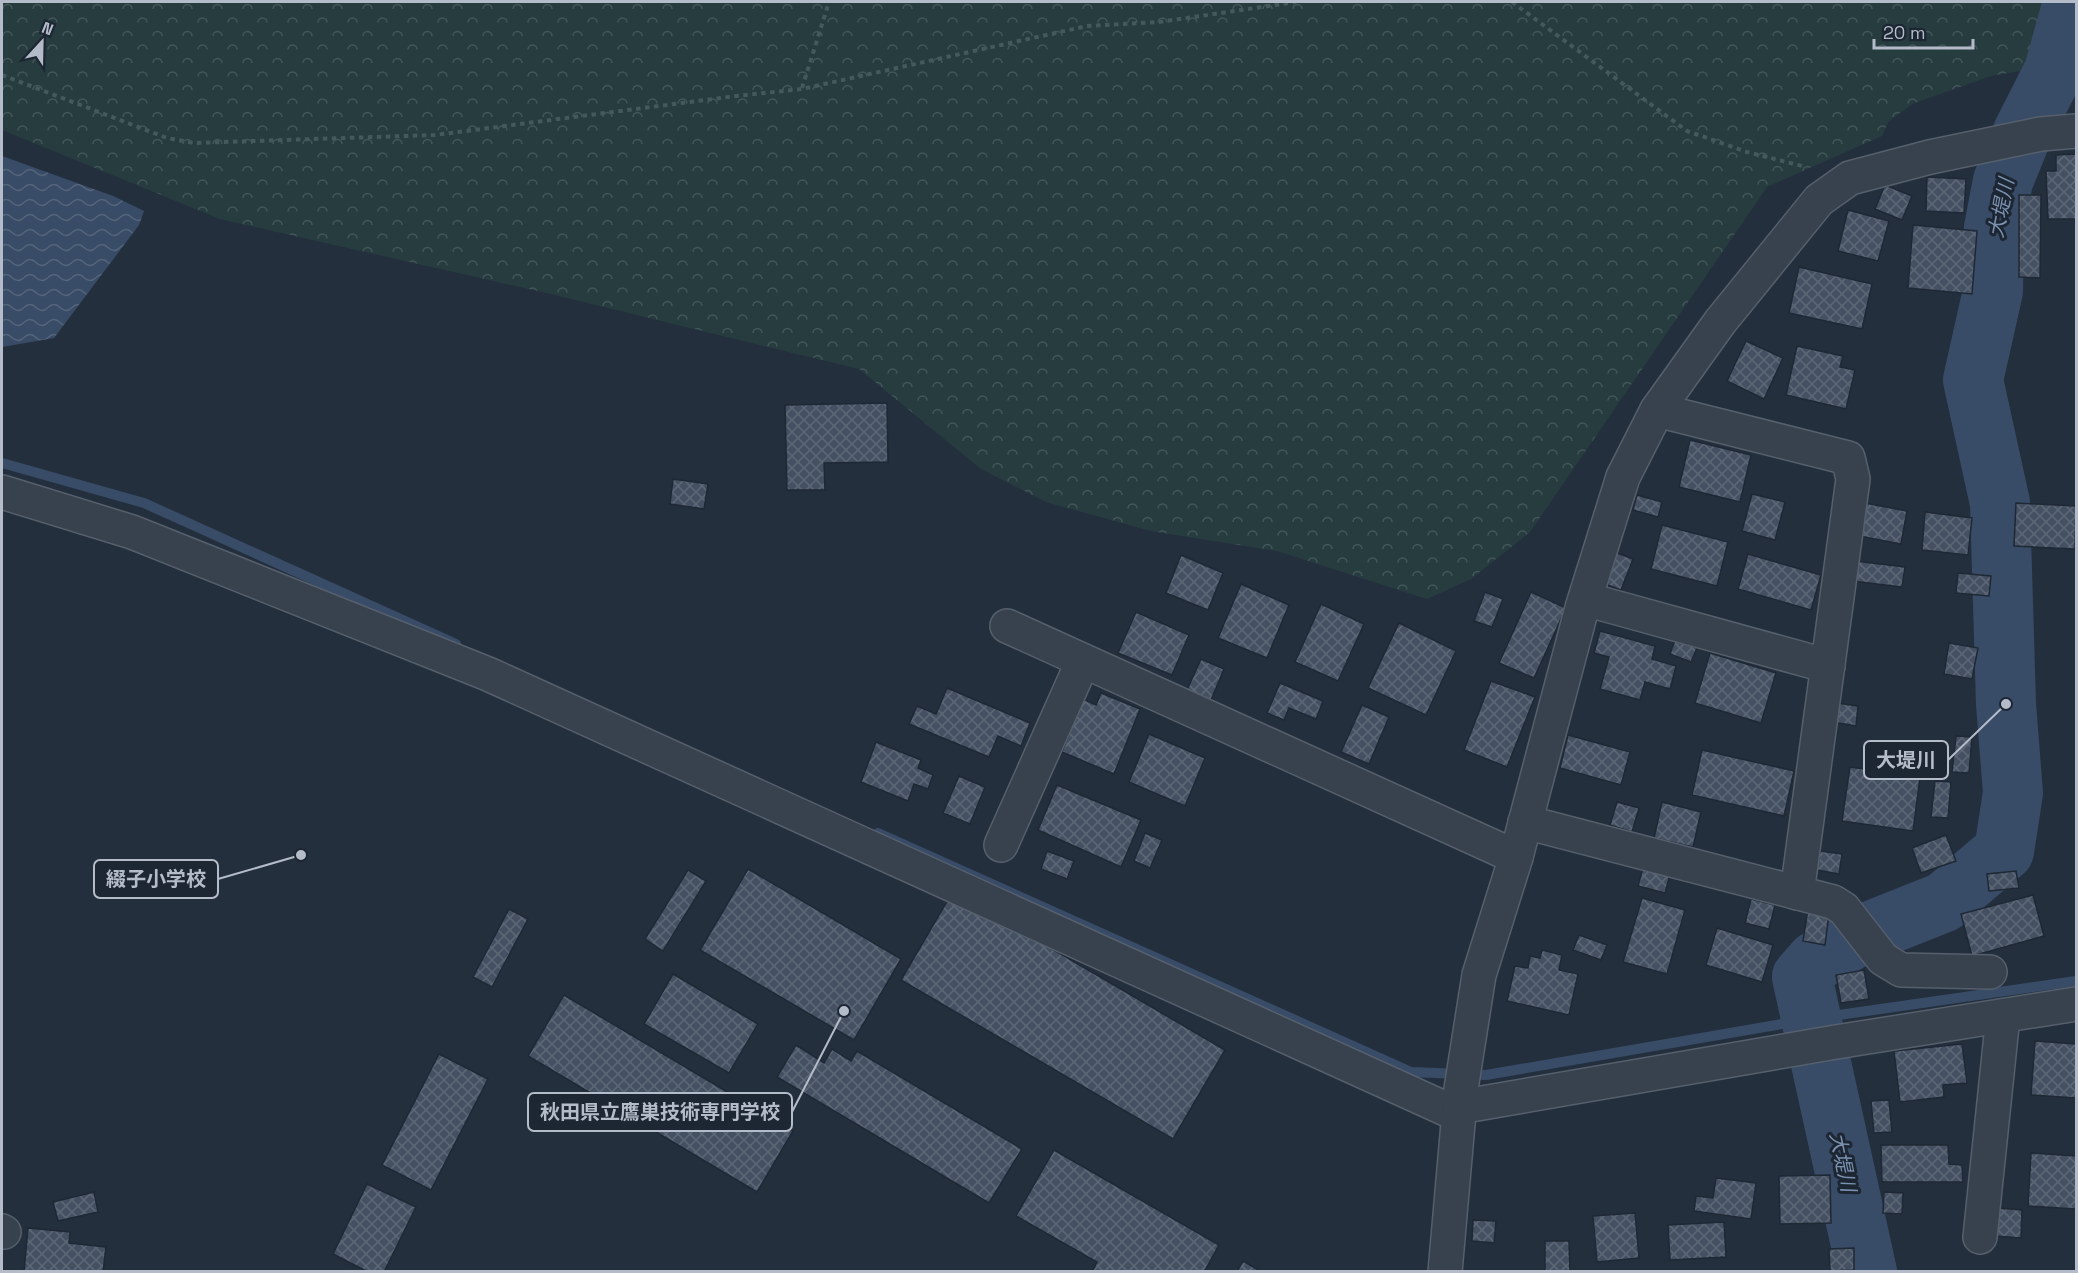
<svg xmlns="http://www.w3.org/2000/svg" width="2078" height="1273" font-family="'Space Grotesk','Noto Sans JP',sans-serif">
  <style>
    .forest { fill: url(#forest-crowns) }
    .water { fill: url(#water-waves) }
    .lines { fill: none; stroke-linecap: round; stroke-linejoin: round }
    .stream { stroke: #394c67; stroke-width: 10 }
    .river { stroke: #394c67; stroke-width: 60 }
    .building { fill: url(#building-cross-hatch); stroke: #1f2835; stroke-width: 1.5 }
    .minor-casing { stroke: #565f6c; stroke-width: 36 }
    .path { stroke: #44595c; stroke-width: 4; stroke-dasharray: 4.5 4.5; stroke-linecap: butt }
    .minor { stroke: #38414e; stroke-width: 33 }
    .labels { text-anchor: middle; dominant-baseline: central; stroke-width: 6; stroke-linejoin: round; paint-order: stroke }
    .water-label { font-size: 20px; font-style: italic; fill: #7c92b1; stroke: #1d2633 }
    .leader { fill: none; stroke: #b4bcc9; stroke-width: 2 }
    .callout-dot { fill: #b4bcc9; stroke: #1d2633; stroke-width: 2 }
    .callout { fill: #1d2633; stroke: #b4bcc9; stroke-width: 2 }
    .callout-label { font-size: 20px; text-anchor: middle; font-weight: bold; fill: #b4bcc9 }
  </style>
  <defs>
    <pattern id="forest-crowns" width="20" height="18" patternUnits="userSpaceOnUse" patternTransform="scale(1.5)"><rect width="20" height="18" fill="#263c3f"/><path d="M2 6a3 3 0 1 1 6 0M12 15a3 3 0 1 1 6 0" fill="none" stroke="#435659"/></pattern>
    <pattern id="water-waves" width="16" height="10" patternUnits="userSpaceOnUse" patternTransform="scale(1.5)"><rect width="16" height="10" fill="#394c67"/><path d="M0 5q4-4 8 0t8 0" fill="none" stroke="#53647b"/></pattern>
    <pattern id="building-cross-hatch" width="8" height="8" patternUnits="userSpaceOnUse" patternTransform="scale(1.5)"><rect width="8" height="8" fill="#455162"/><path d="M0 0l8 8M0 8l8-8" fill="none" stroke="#5d6877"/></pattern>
  </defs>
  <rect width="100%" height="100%" fill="#242f3e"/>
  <!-- forest -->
  <path class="forest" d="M2 2H2076V61L1991 76 1912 104 1888 122 1882 136 1767 187 1530 532 1471 579 1427 599 1277 551 1151 531 1046 502 981 469 859 369 555 295 220 219 2 130Z"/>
  <!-- water -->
  <path class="water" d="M2 156 113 196 144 211 139 225 54 338 2 347Z"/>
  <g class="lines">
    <!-- stream -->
    <g class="stream">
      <path d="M2 463 144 503 456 644"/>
      <path d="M878 833 1411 1072 1486 1075 1811 1019 2076 981"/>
    </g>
    <!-- river -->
    <path class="river" d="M1867 1272 1802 977 1816 961 1856 937 1944 902 2004 851 2013 793 2006 704 2000 503 1973 380 1993 291 1994 228 2003 181 2023 132 2054 71 2073 2"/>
  </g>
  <!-- building -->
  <g class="building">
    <path d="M2076 154V219H2048L2046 171H2056V155Z"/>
    <path d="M1927 177 1966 179 1964 213 1926 211Z"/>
    <path d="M1885 185 1912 196 1902 220 1875 209Z"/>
    <path d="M2019 195H2041L2040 278 2019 277Z"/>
    <path d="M1848 210 1889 221 1878 261 1838 251Z"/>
    <path d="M1913 225 1977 231 1972 294 1908 288Z"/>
    <path d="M1799 267 1872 284 1862 329 1789 313Z"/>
    <path d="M1746 341 1783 358 1764 399 1727 381Z"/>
    <path d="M1797 346 1843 356 1840 367 1855 370 1846 409 1786 395Z"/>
    <path d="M887 403 888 462 824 463 825 490H787L785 405Z"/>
    <path d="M1690 440 1751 455 1740 502 1679 487Z"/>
    <path d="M673 479 708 484 704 509 670 504Z"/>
    <path d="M1752 494 1785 502 1775 540 1742 531Z"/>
    <path d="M1637 495 1662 502 1658 517 1633 510Z"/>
    <path d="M1865 503 1907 511 1901 544 1859 536Z"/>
    <path d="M2016 503 2076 506 2075 549 2014 546Z"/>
    <path d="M1925 512 1972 518 1968 555 1922 550Z"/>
    <path d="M1662 525 1728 542 1717 586 1651 569Z"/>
    <path d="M1617 553 1633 559 1621 590 1605 584Z"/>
    <path d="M1748 554 1821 575 1811 610 1738 589Z"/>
    <path d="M1181 555 1223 573 1208 610 1166 593Z"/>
    <path d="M1855 561 1905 567 1902 587 1852 581Z"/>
    <path d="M1958 573 1991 576 1989 596 1956 593Z"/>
    <path d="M1241 584 1289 605 1267 658 1218 638Z"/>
    <path d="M1485 592 1503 599 1492 627 1474 621Z"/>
    <path d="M1531 592 1566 608 1534 678 1499 663Z"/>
    <path d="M1321 604 1364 624 1338 681 1295 662Z"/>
    <path d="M1136 612 1189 635 1172 675 1118 653Z"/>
    <path d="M1399 623 1456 651 1426 715 1368 688Z"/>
    <path d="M1600 631 1655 646 1652 659 1676 666 1670 689 1645 682 1640 700 1600 689 1609 657 1594 653Z"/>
    <path d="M1675 640 1697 648 1691 662 1670 654Z"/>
    <path d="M1949 643 1978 648 1972 679 1944 674Z"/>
    <path d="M1710 653 1776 673 1761 723 1695 703Z"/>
    <path d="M1201 659 1224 669 1211 700 1187 690Z"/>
    <path d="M1491 681 1535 697 1507 767 1464 750Z"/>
    <path d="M1280 683 1323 701 1316 719 1289 708 1284 720 1267 713Z"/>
    <path d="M947 688 1030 723 1021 746 998 736 989 757 909 724 917 706 936 714Z"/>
    <path d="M1101 693 1140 709 1114 774 1062 752 1083 699 1096 705Z"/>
    <path d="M1836 703 1858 706 1856 726 1833 722Z"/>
    <path d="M1362 705 1389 717 1369 764 1341 752Z"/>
    <path d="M1149 734 1205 758 1185 806 1129 782Z"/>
    <path d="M1568 735 1630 752 1621 785 1560 768Z"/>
    <path d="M1956 736 1972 737 1969 773 1952 772Z"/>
    <path d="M876 742 921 760 918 768 933 775 928 789 914 784 908 801 861 782Z"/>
    <path d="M1702 750 1794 771 1784 816 1692 795Z"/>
    <path d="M1850 767 1920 777 1913 831 1842 821Z"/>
    <path d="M959 776 985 787 970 824 943 813Z"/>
    <path d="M1935 781 1951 782 1948 818 1931 817Z"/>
    <path d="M1057 785 1141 820 1121 867 1038 830Z"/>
    <path d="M1617 802 1639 808 1632 832 1610 825Z"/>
    <path d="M1662 802 1701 812 1693 847 1654 838Z"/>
    <path d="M1145 833 1162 840 1150 868 1134 861Z"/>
    <path d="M1946 835 1956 861 1921 873 1912 848Z"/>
    <path d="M1047 851 1074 861 1067 879 1041 869Z"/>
    <path d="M1820 851 1842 854 1839 874 1817 870Z"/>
    <path d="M1643 868 1670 875 1665 893 1638 886Z"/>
    <path d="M748 869 901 959 854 1040 700 950Z"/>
    <path d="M688 870 706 881 663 951 645 939Z"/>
    <path d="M2016 871 2019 888 1989 891 1987 874Z"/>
    <path d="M953 891 1225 1050 1173 1139 901 980Z"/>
    <path d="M2033 895 2044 936 1972 956 1961 914Z"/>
    <path d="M1642 898 1685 910 1667 974 1623 962Z"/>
    <path d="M1751 899 1775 905 1769 929 1745 923Z"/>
    <path d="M509 909 528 919 492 987 473 977Z"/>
    <path d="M1808 909 1829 913 1825 945 1803 941Z"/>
    <path d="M1717 928 1773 945 1762 982 1706 965Z"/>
    <path d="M1579 935 1607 945 1601 960 1573 950Z"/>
    <path d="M1542 950 1562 955 1559 970 1578 974 1569 1015 1507 1001 1515 966 1528 968 1530 956 1540 958Z"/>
    <path d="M1864 970 1869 999 1841 1003 1836 975Z"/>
    <path d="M673 974 758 1024 729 1073 644 1024Z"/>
    <path d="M564 995 793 1131 757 1192 528 1056Z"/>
    <path d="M2035 1041 2076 1044V1098L2031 1095Z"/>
    <path d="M1962 1044 1967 1083 1943 1085 1944 1097 1900 1102 1894 1051Z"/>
    <path d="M796 1045 824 1063 832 1049 851 1061 857 1051 1022 1149 989 1203 777 1077Z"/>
    <path d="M439 1054 488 1079 431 1190 382 1165Z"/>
    <path d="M1889 1100 1892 1132 1874 1133 1871 1101Z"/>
    <path d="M1881 1145H1948L1949 1164 1962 1165 1963 1182H1882Z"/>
    <path d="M1054 1150 1219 1245 1204 1272H1092L1097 1262 1016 1216Z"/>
    <path d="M2031 1153 2076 1156V1209L2028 1206Z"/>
    <path d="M1830 1175 1831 1223 1780 1224 1779 1176Z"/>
    <path d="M1716 1178 1756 1183 1751 1219 1694 1211 1696 1196 1713 1198Z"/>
    <path d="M367 1184 416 1207 384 1272H368L333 1254Z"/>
    <path d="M94 1192 98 1212 58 1221 53 1202Z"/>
    <path d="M1884 1192 1903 1193 1902 1214 1883 1213Z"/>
    <path d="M1998 1208 2022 1210 2021 1238 1995 1236Z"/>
    <path d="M1635 1213 1639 1258 1597 1262 1593 1216Z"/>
    <path d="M1473 1220 1496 1221 1494 1243 1472 1241Z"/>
    <path d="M1724 1222 1726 1257 1670 1260 1668 1225Z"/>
    <path d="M28 1228 70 1232 69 1243 106 1247 103 1272H24Z"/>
    <path d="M1545 1241H1569L1570 1272H1545Z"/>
    <path d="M1854 1248V1270L1830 1271 1829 1249Z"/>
    <path d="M1243 1261 1262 1272H1237Z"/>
  </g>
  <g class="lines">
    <!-- minor casing -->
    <g class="minor-casing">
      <g id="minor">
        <path d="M1657 410 1848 458 1853 479 1797 893"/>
        <path d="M2 492 132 532 488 674 1459 1115"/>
        <path d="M1585 599 1828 666"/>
        <path d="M1007 626 1516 857"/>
        <path d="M1525 822 1833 902 1844 909 1883 959 1901 970 1990 972"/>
        <path d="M1001 845 1083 661"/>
        <path d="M1459 1107 1836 1042 2076 1004"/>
        <path d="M2 1231 4 1232"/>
        <path d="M1980 1237 2003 1016"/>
        <path d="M1445 1272 1461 1089 1479 975 1516 857 1582 608 1623 477 1657 410 1720 322 1819 200 1850 178 1930 157 2041 134 2076 131"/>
      </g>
    </g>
    <!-- path -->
    <g class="path">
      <path d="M1512 2 1687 131 1747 152 1806 167"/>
      <path d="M2 75 167 138 194 143 435 135 736 96 802 89 1087 26 1159 22 1296 2"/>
      <path d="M802 88 829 2"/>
    </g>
    <!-- minor -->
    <use href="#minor" class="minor"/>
  </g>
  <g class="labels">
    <!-- water labels -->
    <g class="water-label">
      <text transform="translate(2001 208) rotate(-79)">大堤川</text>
      <text transform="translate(1843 1162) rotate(78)">大堤川</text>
    </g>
  </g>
  <!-- callouts -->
  <path class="leader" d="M2006 704L1948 760M301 855L218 879M844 1011L792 1112"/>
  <g class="callout-dot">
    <circle cx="2006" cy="704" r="6"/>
    <circle cx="301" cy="855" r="6"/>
    <circle cx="844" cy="1011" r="6"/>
  </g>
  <g class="callout">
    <rect x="1864" y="741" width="84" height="38" rx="6"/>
    <rect x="94" y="860" width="124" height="38" rx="6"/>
    <rect x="528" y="1093" width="264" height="38" rx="6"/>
  </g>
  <g class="callout-label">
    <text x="1906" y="767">大堤川</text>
    <text x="156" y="886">綴子小学校</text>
    <text x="660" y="1119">秋田県立鷹巣技術専門学校</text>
  </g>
  <!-- border -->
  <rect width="2078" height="1273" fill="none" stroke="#b4bcc9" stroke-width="6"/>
  <!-- north arrow -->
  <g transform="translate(42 42) rotate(22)" stroke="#1d2633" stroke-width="4.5" paint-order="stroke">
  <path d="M0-4.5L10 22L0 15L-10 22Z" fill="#b4bcc9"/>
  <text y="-9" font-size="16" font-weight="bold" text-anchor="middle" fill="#b4bcc9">N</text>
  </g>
  <!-- scale -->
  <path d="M1874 39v9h99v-9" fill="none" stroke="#b4bcc9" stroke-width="3"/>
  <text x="1883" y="39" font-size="18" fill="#b4bcc9" stroke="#1d2633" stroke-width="4.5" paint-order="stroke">20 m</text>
</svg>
